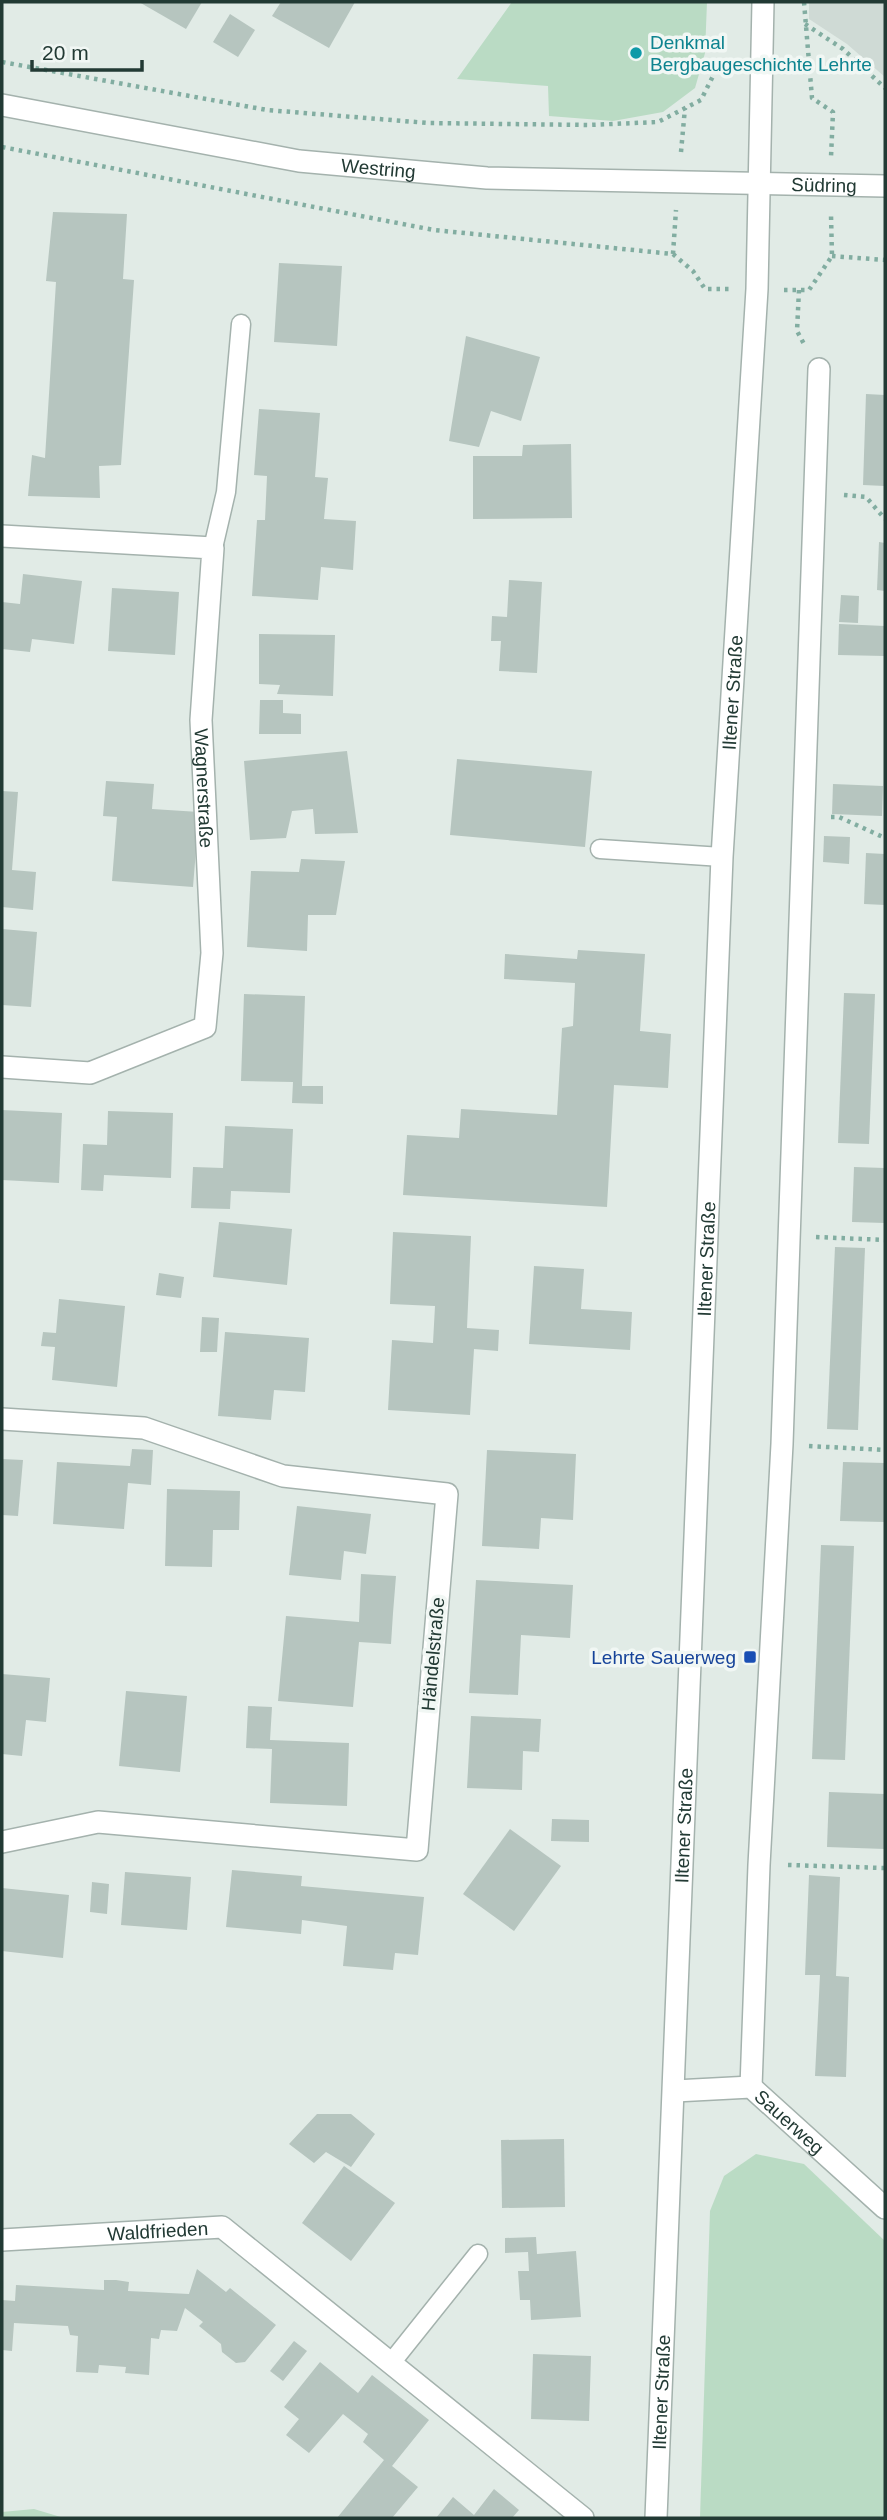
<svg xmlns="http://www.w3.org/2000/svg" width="887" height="2520" font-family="Helvetica,sans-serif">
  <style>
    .built { fill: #cfdad5 }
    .green { fill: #badbc4 }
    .building { fill: #b6c5bf }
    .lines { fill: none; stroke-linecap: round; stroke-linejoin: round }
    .service-casing { stroke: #a4b2ad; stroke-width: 21 }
    .minor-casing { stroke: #a4b2ad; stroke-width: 24 }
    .tertiary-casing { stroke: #a4b2ad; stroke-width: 24 }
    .path { stroke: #82ada1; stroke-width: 4.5; stroke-dasharray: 3.5 5; stroke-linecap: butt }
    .service { stroke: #fff; stroke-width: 18 }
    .minor { stroke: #fff; stroke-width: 21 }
    .tertiary { stroke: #fff; stroke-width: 21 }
    .culture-dot { fill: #0f9aa8; stroke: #f1f7f4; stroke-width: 2.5 }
    .transit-dot { fill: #1a4fb4; stroke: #f1f7f4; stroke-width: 2.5 }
    .labels { text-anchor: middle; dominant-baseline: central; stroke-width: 7; stroke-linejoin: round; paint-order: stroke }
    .culture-label { font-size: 19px; fill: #0d838f; stroke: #f1f7f4; text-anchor: start }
    .street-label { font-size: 19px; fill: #223a34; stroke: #f1f7f4 }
    .transit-label { font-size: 19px; fill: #164399; stroke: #f1f7f4; text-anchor: end }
  </style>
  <rect width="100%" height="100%" fill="#e1ebe6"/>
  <!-- built -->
  <path class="built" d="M809 2H885V77L847 44 809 19Z"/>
  <!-- green -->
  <g class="green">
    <path d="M512 2H707L705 53 695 88 663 112 613 121 549 116 548 86 457 79Z"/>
    <path d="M756 2154 804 2164 885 2241V2518H700L710 2211 724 2176Z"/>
    <path d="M34 2509 64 2518H2V2512Z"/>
  </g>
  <!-- building -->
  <g class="building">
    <path d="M139 2H202L186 29Z"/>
    <path d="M281 2H355L329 48 272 16Z"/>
    <path d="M230 14 255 30 238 57 213 42Z"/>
    <path d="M53 212 127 214 123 279 134 280 121 465 99 466 100 498 28 496 32 455 45 458 56 282 46 281Z"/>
    <path d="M279 263 342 266 337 346 274 342Z"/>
    <path d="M466 336 540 357 521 421 491 411 479 447 449 441Z"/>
    <path d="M866 394 885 395V486L863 485Z"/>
    <path d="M259 409 320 413 315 477 328 478 324 519 356 521 353 570 321 567 318 600 252 596 257 520H265L267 476 254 475Z"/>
    <path d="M571 444 572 518 473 519V456H522L523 445Z"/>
    <path d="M879 542 885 543V591L877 590Z"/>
    <path d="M23 574 82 581 74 644 32 639 30 652 2 649V602L20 604Z"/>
    <path d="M509 580 542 582 537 673 499 671 501 641H491L492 616 507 617Z"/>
    <path d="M112 588 179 592 175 655 108 651Z"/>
    <path d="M841 595 859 596 858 623 839 622Z"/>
    <path d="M839 624 885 626V656L838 655Z"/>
    <path d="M259 634 335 635 333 696 277 694 280 685 259 684Z"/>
    <path d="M260 700H283V713L301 714V734H259Z"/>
    <path d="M347 751 358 833 315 834 313 809 292 811 286 838 250 840 244 761Z"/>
    <path d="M457 759 592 771 585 847 450 835Z"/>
    <path d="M106 781 154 784 152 809 199 812 193 887 112 881 117 817 103 816Z"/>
    <path d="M833 784 883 786 882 816 832 814Z"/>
    <path d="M2 791 18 792 12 870 36 872 33 910 2 907Z"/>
    <path d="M824 836 850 837 849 864 823 862Z"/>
    <path d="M866 853 885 854V905L864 904Z"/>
    <path d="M301 859 345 861 336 915H308L307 951 247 947 251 871 299 872Z"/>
    <path d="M2 929 37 932 31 1007 2 1005Z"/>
    <path d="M578 950 645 954 640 1031 671 1034 668 1088 614 1085 607 1207 403 1195 407 1135 459 1138 461 1109 557 1115 562 1028 573 1026 575 983 504 979 505 954 577 959Z"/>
    <path d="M844 993 875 994 869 1144 838 1143Z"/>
    <path d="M244 994 305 996 302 1086H323V1104L292 1103 293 1082 241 1081Z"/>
    <path d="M2 1110 62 1113 59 1183 2 1180Z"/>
    <path d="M108 1111 173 1113 171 1178 104 1175 103 1191 81 1190 83 1144 107 1145Z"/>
    <path d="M225 1126 293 1129 290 1193 231 1191 230 1209 191 1208 193 1167 223 1168Z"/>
    <path d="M854 1167 885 1168V1223L852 1222Z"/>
    <path d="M219 1222 292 1229 287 1285 213 1277Z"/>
    <path d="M393 1232 471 1236 467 1328 499 1330 498 1351 474 1349 470 1415 388 1410 392 1340 433 1343 435 1306 390 1304Z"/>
    <path d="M835 1247 865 1248 858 1430 827 1429Z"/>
    <path d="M534 1266 584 1269 581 1309 632 1312 630 1350 529 1344Z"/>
    <path d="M159 1273 184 1277 181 1298 156 1295Z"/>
    <path d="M59 1299 125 1306 117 1387 52 1380 55 1347 41 1346 43 1332 56 1333Z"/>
    <path d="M202 1317 219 1318 217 1352H200Z"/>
    <path d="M225 1332 309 1338 305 1392 274 1390 271 1420 218 1416Z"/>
    <path d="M132 1449 153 1450 151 1485 128 1483 124 1529 53 1524 57 1462 130 1466Z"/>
    <path d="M487 1450 576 1454 573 1520 541 1518 539 1549 482 1546Z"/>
    <path d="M2 1459 23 1460 18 1516 2 1515Z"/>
    <path d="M843 1462 885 1463V1522L840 1521Z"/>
    <path d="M167 1489 240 1491 239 1530H213L212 1567 165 1566Z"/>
    <path d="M297 1506 371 1514 366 1554 344 1551 341 1580 289 1575Z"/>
    <path d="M821 1545 854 1546 845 1760 812 1759Z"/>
    <path d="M361 1574 396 1576 393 1613 391 1644 359 1642 353 1707 278 1701 286 1616 359 1622Z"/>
    <path d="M476 1580 573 1585 570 1638 521 1635 518 1695 469 1693Z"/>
    <path d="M2 1674 50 1678 46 1722 26 1720 22 1756 2 1754Z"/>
    <path d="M126 1691 187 1696 180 1772 119 1766Z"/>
    <path d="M248 1706 272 1707 270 1740 349 1743 347 1806 270 1803 272 1749 246 1748Z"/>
    <path d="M471 1716 541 1719 539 1752 523 1751 522 1790 467 1788Z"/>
    <path d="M829 1792 885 1794V1849L827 1847Z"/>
    <path d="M552 1819 589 1820V1842L551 1841Z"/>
    <path d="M510 1829 561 1866 514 1931 463 1894Z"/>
    <path d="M232 1870 302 1876 301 1886 424 1897 418 1955 395 1953 393 1970 343 1966 347 1926 302 1920 301 1934 226 1927Z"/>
    <path d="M125 1872 191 1877 187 1930 121 1925Z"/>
    <path d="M809 1875 840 1877 836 1976 849 1977 846 2077 815 2076 820 1975H805Z"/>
    <path d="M92 1882 109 1884 107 1914 90 1912Z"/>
    <path d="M2 1888 69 1895 63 1958 2 1951Z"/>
    <path d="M317 2114H351L375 2134 351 2167 326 2152 314 2163 289 2144Z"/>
    <path d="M564 2139 565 2207 502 2208 501 2140Z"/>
    <path d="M344 2166 395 2203 351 2261 302 2223Z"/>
    <path d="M536 2237 537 2254 576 2251 581 2317 531 2320 530 2300H520L518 2271H529L528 2252 505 2253V2238Z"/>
    <path d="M197 2269 226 2292 230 2288 276 2325 245 2362 236 2363 222 2352 221 2344 199 2326 203 2322 185 2308 177 2331 161 2330 159 2339 151 2338 149 2375 125 2373 126 2367 99 2365 98 2373 76 2372 78 2336 70 2335 68 2326 14 2323 12 2351 2 2350V2300L15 2301 16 2285 104 2290V2280H116L129 2282 128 2291 189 2294Z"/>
    <path d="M294 2341 307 2351 283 2381 270 2371Z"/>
    <path d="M533 2354 591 2356 589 2421 531 2419Z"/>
    <path d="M320 2362 358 2393 372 2375 429 2420 392 2466 418 2487 392 2518H337L384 2460 363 2442 368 2434 343 2414 309 2453 286 2435 299 2419 284 2407Z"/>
    <path d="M494 2489 519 2510 512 2518H436L453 2497 474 2515Z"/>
  </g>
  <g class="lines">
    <!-- service casing -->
    <g class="service-casing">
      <g id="service">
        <path d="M213 548 226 492 241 324"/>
        <path d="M600 849 722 857"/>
        <path d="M391 2363 478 2254"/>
      </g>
    </g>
    <!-- minor casing -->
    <g class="minor-casing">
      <g id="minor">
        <path id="s1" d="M2 536 213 548 201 720 212 953 205 1027 90 1073 2 1067"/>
        <path d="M2 1419 144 1428 283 1476 447 1494 417 1850 98 1822 2 1842"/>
        <path d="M751 2087 759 1865 782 1444 819 369"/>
        <path id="s2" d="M675 2091 751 2087 885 2208"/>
        <path id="s3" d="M2 2240 222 2227 583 2518"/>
      </g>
    </g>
    <!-- tertiary casing -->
    <g class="tertiary-casing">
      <g id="tertiary">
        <path id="s4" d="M2 105 299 161 487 178 885 186"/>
        <path id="s5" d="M656 2518 722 857 757 289 763 2"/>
      </g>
    </g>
    <!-- path -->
    <g class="path">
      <path d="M804 2 812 98 833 112 831 157"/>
      <path d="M805 24 843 49 885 88"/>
      <path d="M2 62 267 110 428 123 589 125 658 122 701 100 717 68 735 69"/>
      <path d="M789 71H809"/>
      <path d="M2 147 434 230 673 254 693 271 705 289H730"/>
      <path d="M681 152 685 108"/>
      <path d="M673 254 676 210"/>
      <path d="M832 256 885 260"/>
      <path d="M784 290H809L832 256 831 215"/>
      <path d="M799 290 797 331 804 344"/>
      <path d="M844 495 866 497 885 519"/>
      <path d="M831 817H839L885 838"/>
      <path d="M816 1237 885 1240"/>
      <path d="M809 1446 885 1450"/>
      <path d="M788 1865 885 1868"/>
    </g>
    <!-- service -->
    <use href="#service" class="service"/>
    <!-- minor -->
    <use href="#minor" class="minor"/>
    <!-- tertiary -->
    <use href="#tertiary" class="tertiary"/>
  </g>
  <!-- markers -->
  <circle class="culture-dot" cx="636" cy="53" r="7"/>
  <rect class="transit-dot" x="743" y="1650" width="14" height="14" rx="3.5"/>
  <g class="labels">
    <!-- culture labels -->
    <g class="culture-label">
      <text x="650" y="42">Denkmal<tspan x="650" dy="22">Bergbaugeschichte Lehrte</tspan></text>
    </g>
    <!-- street labels -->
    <g class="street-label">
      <text stroke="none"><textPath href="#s4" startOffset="382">Westring</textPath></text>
      <text stroke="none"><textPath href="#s4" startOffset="828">Südring</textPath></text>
      <text stroke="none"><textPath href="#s5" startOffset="1827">Iltener Straße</textPath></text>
      <text stroke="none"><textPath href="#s1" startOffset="452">Wagnerstraße</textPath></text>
      <text stroke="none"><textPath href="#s5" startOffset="1260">Iltener Straße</textPath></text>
      <text transform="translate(433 1654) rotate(-85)">Händelstraße</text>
      <text stroke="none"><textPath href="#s5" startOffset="693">Iltener Straße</textPath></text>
      <text stroke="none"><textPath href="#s2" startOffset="128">Sauerweg</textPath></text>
      <text stroke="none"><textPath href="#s3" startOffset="156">Waldfrieden</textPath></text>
      <text stroke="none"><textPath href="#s5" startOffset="126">Iltener Straße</textPath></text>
    </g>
    <!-- transit labels -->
    <g class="transit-label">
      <text x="736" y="1657">Lehrte Sauerweg</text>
    </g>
  </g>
  <!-- border -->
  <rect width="887" height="2520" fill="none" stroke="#223a34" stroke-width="7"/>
  <!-- scale -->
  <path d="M32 60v10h110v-10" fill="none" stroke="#223a34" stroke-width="3.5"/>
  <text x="42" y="60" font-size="21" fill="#223a34" stroke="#f1f7f4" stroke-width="5" paint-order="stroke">20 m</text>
</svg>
